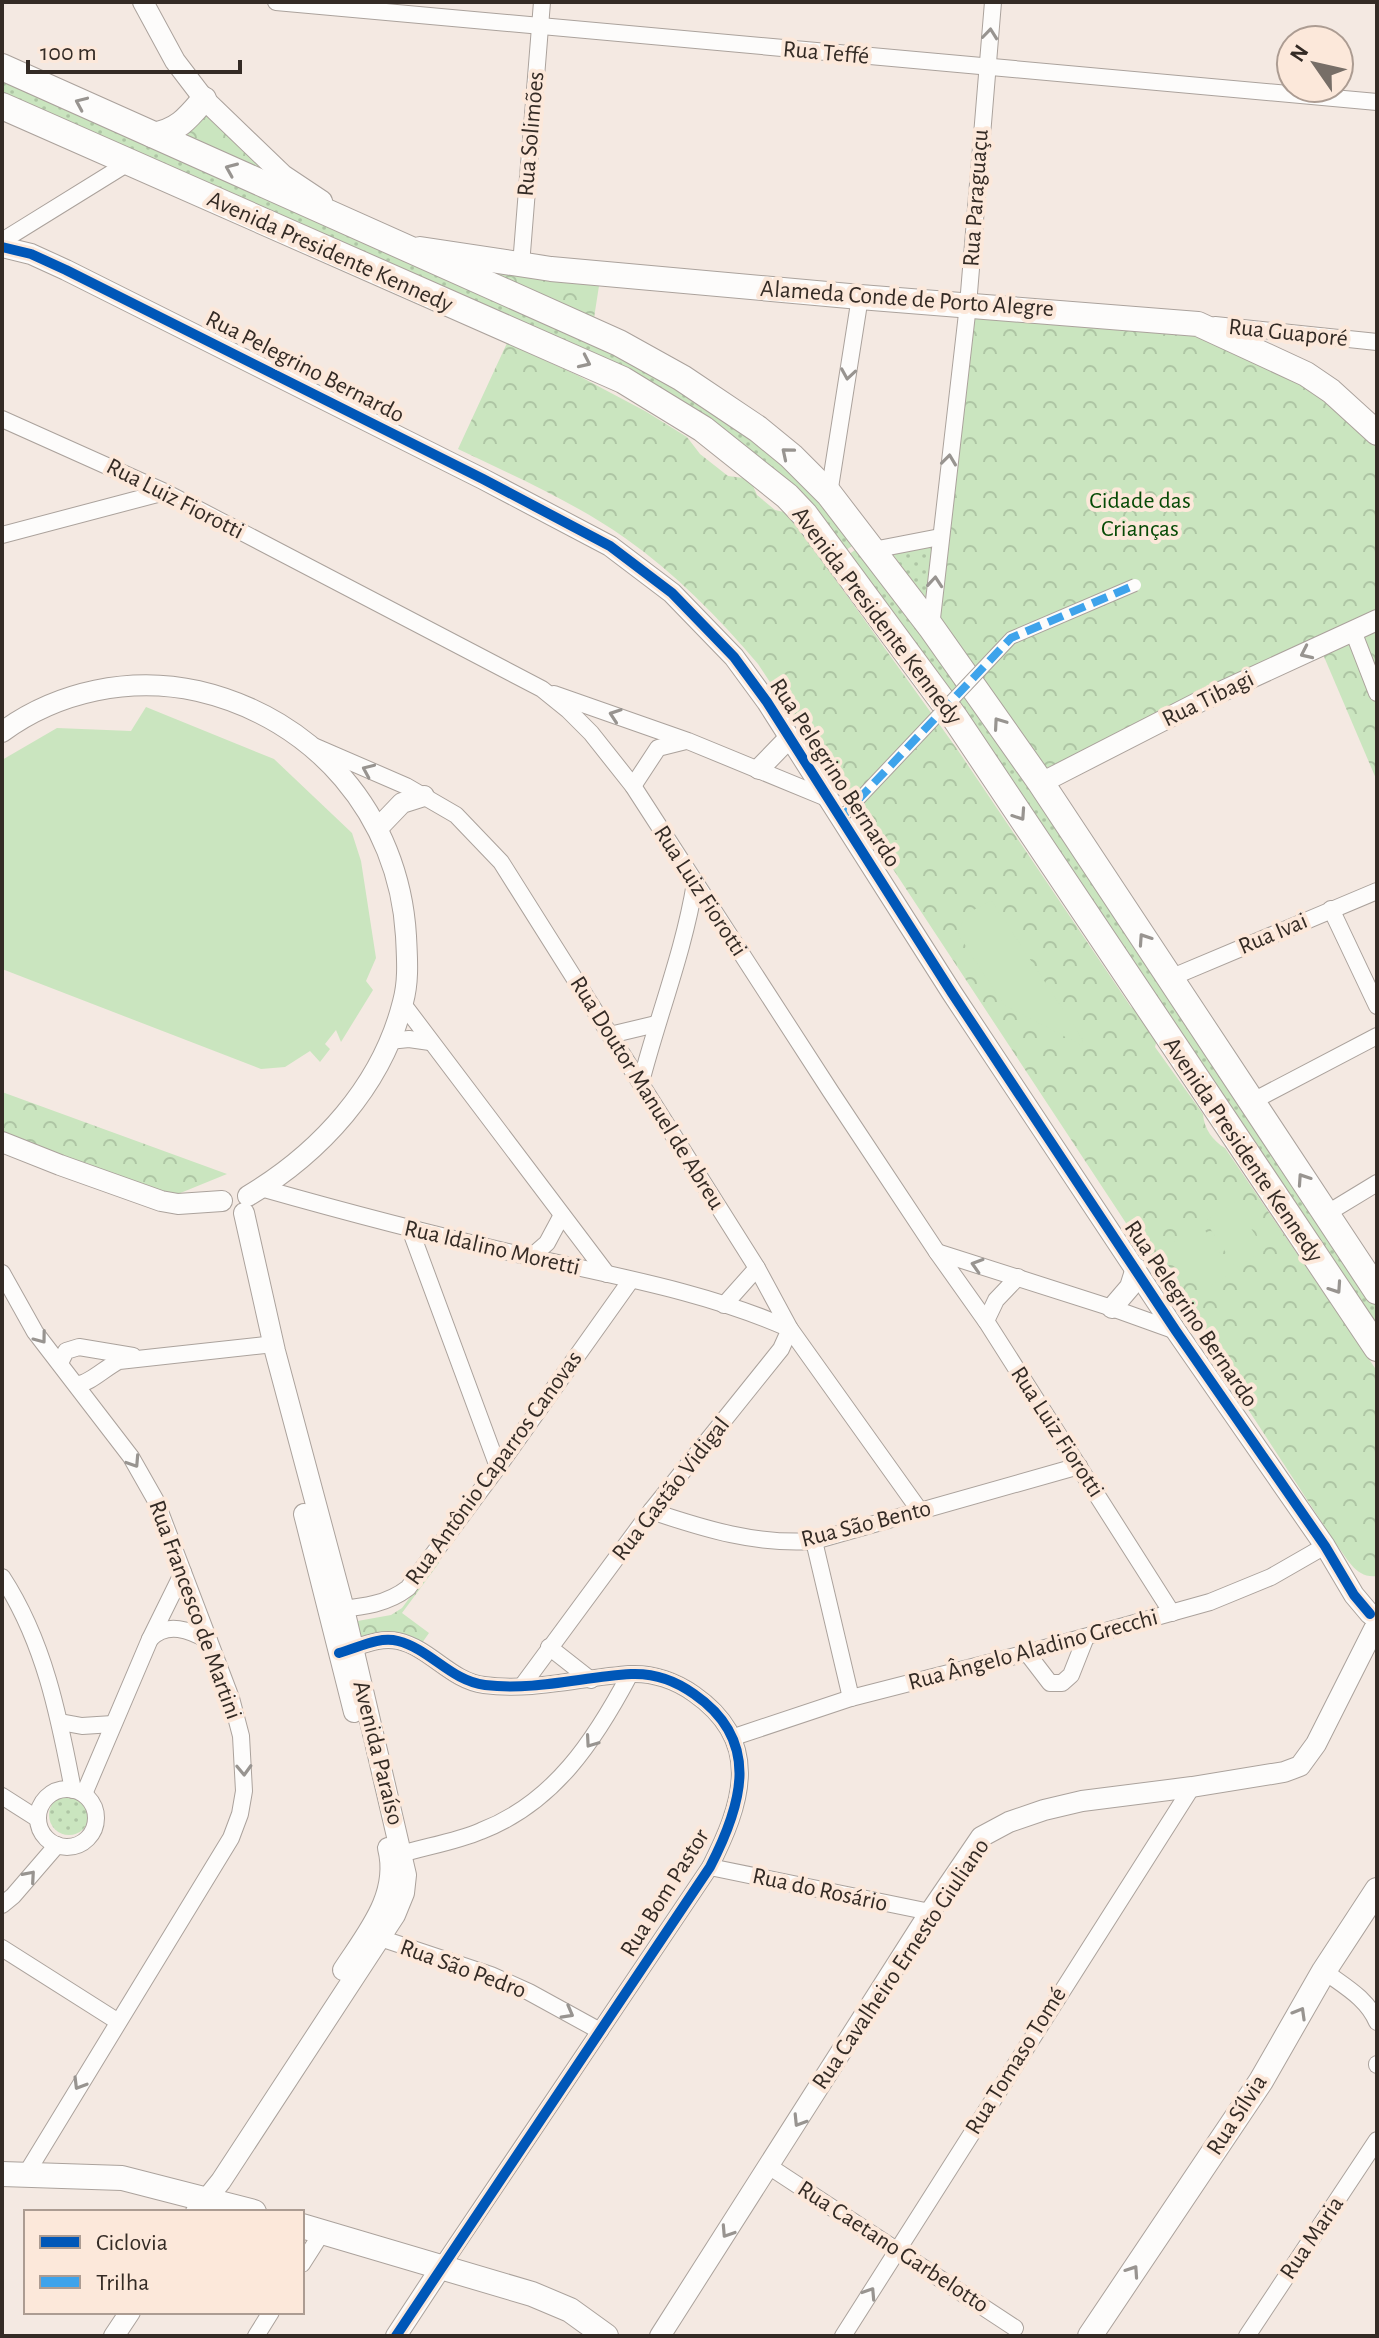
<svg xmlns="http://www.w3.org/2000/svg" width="1379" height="2338" font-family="'Alegreya Sans',sans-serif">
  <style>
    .grass { fill: url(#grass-dots) }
    .park { fill: url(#park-crowns) }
    .pitch { fill: #cae5bf }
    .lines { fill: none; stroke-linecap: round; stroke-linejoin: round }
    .minor-casing { stroke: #aba29c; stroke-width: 18 }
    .tertiary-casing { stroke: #aba29c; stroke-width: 22 }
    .secondary-casing { stroke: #aba29c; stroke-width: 26 }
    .primary-casing { stroke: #aba29c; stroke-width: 28 }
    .minor { stroke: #fdfcfb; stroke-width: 16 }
    .tertiary { stroke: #fdfcfb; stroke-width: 20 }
    .secondary { stroke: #fdfcfb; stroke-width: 24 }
    .primary { stroke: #fdfcfb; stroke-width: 26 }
    .pedestrian-bridge-casing { stroke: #aba29c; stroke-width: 14; stroke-linecap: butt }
    .pedestrian-bridge { stroke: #fdfcfb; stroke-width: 12 }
    .quiet { stroke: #3ea3eb; stroke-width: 8; stroke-dasharray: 16 8; stroke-linecap: butt }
    .cycleway-casing { stroke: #fce8da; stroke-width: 15 }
    .cycleway { stroke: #0057b8; stroke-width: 10 }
    .oneway { stroke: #989490 }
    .labels { text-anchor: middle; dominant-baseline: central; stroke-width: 8; stroke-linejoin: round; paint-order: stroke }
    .street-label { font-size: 24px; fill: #342b25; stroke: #fce8da }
    .park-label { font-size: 24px; fill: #054a05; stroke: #fce8da }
  </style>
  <defs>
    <pattern id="grass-dots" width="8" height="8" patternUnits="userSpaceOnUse" patternTransform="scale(2)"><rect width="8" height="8" fill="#cae5bf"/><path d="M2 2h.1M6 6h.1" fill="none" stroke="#aec5a4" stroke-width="1.8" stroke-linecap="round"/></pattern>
    <pattern id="park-crowns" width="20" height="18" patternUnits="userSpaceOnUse" patternTransform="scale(2)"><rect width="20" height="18" fill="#cae5bf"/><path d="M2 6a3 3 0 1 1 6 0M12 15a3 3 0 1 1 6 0" fill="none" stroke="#aec5a4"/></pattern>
  </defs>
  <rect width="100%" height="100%" fill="#f4e9e2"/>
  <!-- grass -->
  <g class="grass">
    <path d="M2 73 645 359 821 492 859 541 842 553 735 447 2 98Z"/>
    <path d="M935 542 927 601 892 553Z"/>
    <path d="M862 545 905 599 1377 1305V1335L848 555Z"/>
    <circle cx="69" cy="1815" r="20"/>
  </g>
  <!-- park -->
  <g class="park">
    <path d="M201 110 278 178 187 136Z"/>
    <path d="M470 262 601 273 594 318Z"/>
    <path d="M975 316 1174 329 1282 366 1377 443V614L1042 770 938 614Z"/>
    <path d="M507 343 577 375 645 411 687 437 700 454 728 476 743 478 753 486 757 495 775 510 784 512 795 523 957 749 1131 1007 1139 1012 1158 1036 1155 1047 1203 1114C1204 1129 1213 1141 1225 1148L1377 1371V1576C1356 1579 1347 1558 1336 1544L1180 1305C1184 1280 1172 1261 1147 1255L758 664C718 617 676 574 625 538 574 502 514 476 458 449Z"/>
    <path d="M1377 626V781L1322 652Z"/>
    <path d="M2 1092 227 1174 173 1196 2 1134Z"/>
    <path d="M439 1558V1563L402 1613 429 1633 422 1643 360 1638 352 1622 391 1615 402 1608Z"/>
  </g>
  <!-- pitch -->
  <g class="pitch">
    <path d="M146 707 274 759 352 833 361 861 376 958 366 981 373 990 341 1042 336 1030 325 1044 330 1049 320 1062 310 1051 285 1067 261 1069 2 969V760L57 728 131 731Z"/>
    <path d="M991 900 1083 1040 1081 1045 1004 1005 958 934 965 915Z"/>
    <path d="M1234 1202 1265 1250 1236 1268 1205 1221Z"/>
    <path d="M1201 1224 1232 1272 1204 1291 1172 1243Z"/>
  </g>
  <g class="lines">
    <!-- minor casing -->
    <g class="minor-casing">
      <g id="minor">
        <path d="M276 2 1377 102"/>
        <path d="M2 241 128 163"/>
        <path d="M521 265 542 2"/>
        <path d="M1215 325 1377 342"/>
        <path d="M2 419 165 492 542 689 568 710 591 733 633 786 831 1092 937 1252 986 1321 1172 1613"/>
        <path d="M829 494 860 297"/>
        <path d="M2 535 165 492"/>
        <path d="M873 550 940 537"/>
        <path d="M931 627 968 305 993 2"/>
        <path d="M1353 631 1377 693"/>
        <path d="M554 694 688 741 829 799"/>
        <path d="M316 747 406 786 456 815 501 862 757 1268 790 1329 920 1511"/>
        <path d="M633 786 658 748 686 741"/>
        <path d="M1331 909 1377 1006"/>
        <path d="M1170 978 1377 891"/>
        <path d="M403 1004 607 1274"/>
        <path d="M610 1035 656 1024"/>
        <path d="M389 1041 409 1039 430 1042"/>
        <path d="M641 1082C658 1016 684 951 695 883"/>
        <path d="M1251 1102 1377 1036"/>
        <path d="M261 1188C349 1213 437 1236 526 1256 614 1276 707 1292 790 1329L781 1349 651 1511 522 1686"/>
        <path d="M1326 1214 1377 1183"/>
        <path d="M410 1229 498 1467"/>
        <path d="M937 1252 1112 1308 1176 1331"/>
        <path d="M531 1257 547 1243 562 1215"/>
        <path d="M2 1273 35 1332 131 1457 156 1501 231 1698 241 1736 244 1791 240 1814 231 1838 26 2174"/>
        <path d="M724 1305 757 1268"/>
        <path d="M986 1321 996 1300 1018 1277"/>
        <path d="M60 1363 66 1351 79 1347 133 1356"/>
        <path d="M78 1384C89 1384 106 1367 119 1361L274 1344"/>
        <path d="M651 1511C705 1529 756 1545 814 1541L1079 1466"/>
        <path d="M814 1541 851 1698"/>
        <path d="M2 1577C44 1641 59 1716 73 1790"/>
        <path d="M334 1610C361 1607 386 1605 408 1588L498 1467 631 1280"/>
        <path d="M150 1639C167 1621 190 1630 209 1641"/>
        <path d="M549 1647 591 1680"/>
        <path d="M344 1651C362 1646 379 1637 398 1641 430 1648 451 1681 484 1685 533 1692 582 1677 631 1674 653 1673 676 1681 694 1694 763 1742 742 1804 710 1867L442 2266"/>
        <path d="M1027 1653 1050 1683H1062L1071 1675 1086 1637"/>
        <path d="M60 1722 82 1726 113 1724"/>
        <path d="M734 1737 851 1698 1027 1653 1210 1602 1271 1577 1325 1546"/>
        <circle cx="67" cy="1818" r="29"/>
        <path d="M84 1794 150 1639 183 1572"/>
        <path d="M2 1796 38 1819"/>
        <path d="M392 1857C421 1847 453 1843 481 1831 554 1803 595 1740 630 1674"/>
        <path d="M710 1867 930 1912"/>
        <path d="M2 1905 13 1896 57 1845"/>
        <path d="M371 1935 491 1975 529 1992 600 2031"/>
        <path d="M2 1948 117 2021"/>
        <path d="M1324 1971C1344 1986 1367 1998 1377 2022"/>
        <path d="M1377 2064V2065"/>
        <path d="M770 2167 1015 2328"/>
        <path d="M302 2264 323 2231"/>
        <path d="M256 2336 271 2312"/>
        <path d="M843 2336 1192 1787"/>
        <path d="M1247 2336 1377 2140"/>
      </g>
    </g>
    <!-- tertiary casing -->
    <g class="tertiary-casing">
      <g id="tertiary">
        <path d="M143 2 175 61 204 99 283 175 322 201"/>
        <path d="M2 247 31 254 66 270 483 479 610 546 672 593 734 657 767 702 952 993 1176 1331 1325 1546 1354 1595 1370 1614"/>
        <path d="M2 732C58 691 131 676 198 691 315 718 399 815 406 936 407 958 409 980 403 1002 382 1086 320 1153 248 1196"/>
        <path d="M759 769 790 737"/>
        <path d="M1041 783 1203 700 1377 620"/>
        <path d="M378 828 402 803 424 796"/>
        <path d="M2 1142 60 1165 161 1201 178 1204 222 1201"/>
        <path d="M1112 1308 1130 1287 1136 1268"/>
        <path d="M304 1514 354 1712"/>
        <path d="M343 1970C367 1933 400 1895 388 1848"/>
        <path d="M196 2212 221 2181 395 1915 404 1893 406 1875 344 1609 275 1351 244 1213"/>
        <path d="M114 2336 130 2312"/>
        <path d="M396 2336 442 2266"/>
        <path d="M660 2336 930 1912 981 1837 1009 1822 1044 1810 1082 1801 1192 1787 1284 1772 1300 1766 1316 1744 1374 1629"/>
      </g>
    </g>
    <!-- secondary casing -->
    <g class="secondary-casing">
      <g id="secondary">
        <path d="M152 135C178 131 188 118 204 99"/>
        <path d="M420 249 551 269 860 297 1198 324 1306 374 1331 391 1377 433"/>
        <path d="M2 2174 122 2178 254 2212"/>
        <path d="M302 2226 532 2294 570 2310 606 2336"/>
        <path d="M1090 2336 1261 2081 1324 1971 1377 1890"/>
      </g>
    </g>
    <!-- primary casing -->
    <g class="primary-casing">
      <g id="primary">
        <path d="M2 67 619 343 682 378 758 429 791 456 829 494 931 627 1041 783 1377 1291"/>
        <path d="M2 106 623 380 703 429 787 496 805 515 955 718 1377 1348"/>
      </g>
    </g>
    <!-- minor -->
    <use href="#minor" class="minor"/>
    <!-- tertiary -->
    <use href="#tertiary" class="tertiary"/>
    <!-- secondary -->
    <use href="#secondary" class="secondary"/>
    <!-- primary -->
    <use href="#primary" class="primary"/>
    <!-- pedestrian-bridge casing -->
    <g class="pedestrian-bridge-casing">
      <path id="pedestrian-bridge" d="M841 818 1011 638 1135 585"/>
    </g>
    <!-- pedestrian-bridge -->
    <use href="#pedestrian-bridge" class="pedestrian-bridge"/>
    <!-- quiet -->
    <path class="quiet" d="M841 818 1011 638 1135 585"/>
    <!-- cycleway casing -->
    <g class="cycleway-casing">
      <g id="cycleway">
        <path d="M2 247 31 254 66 270 483 479 610 546 672 593 734 657 767 702 952 993 1176 1331 1325 1546 1354 1595 1370 1614"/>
        <path d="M339 1653C358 1648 378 1636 398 1641 430 1649 451 1681 485 1685 534 1691 582 1677 631 1674 654 1673 676 1681 694 1694 762 1741 742 1805 710 1867L396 2336"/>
      </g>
    </g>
    <!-- cycleway -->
    <use href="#cycleway" class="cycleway"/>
  </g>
  <!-- one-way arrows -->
  <defs><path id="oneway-chevron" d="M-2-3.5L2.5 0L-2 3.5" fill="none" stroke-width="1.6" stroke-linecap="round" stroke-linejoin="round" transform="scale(2)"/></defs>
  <g class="oneway">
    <use href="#oneway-chevron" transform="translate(990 34) rotate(-84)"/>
    <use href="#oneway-chevron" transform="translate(81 103) rotate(-156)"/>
    <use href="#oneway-chevron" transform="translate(231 169) rotate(-157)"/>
    <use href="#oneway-chevron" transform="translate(585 362) rotate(25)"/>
    <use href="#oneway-chevron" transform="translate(848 374) rotate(99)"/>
    <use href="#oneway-chevron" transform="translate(787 453) rotate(-140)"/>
    <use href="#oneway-chevron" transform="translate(949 460) rotate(-83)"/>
    <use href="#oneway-chevron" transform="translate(935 582) rotate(-85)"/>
    <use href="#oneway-chevron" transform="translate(1306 653) rotate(155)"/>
    <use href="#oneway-chevron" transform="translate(615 715) rotate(-161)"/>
    <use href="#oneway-chevron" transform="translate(999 723) rotate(-125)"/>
    <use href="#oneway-chevron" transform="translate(368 770) rotate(-156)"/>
    <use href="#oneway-chevron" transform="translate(1020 815) rotate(56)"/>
    <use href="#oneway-chevron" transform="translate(1144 939) rotate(-124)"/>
    <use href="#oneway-chevron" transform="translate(1303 1179) rotate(-124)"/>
    <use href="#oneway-chevron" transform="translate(977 1265) rotate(-163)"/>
    <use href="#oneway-chevron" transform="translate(1336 1288) rotate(56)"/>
    <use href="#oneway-chevron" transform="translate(41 1338) rotate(53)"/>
    <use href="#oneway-chevron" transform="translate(134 1462) rotate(57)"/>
    <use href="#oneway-chevron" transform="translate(591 1742) rotate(125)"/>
    <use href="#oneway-chevron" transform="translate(244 1770) rotate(88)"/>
    <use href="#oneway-chevron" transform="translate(30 1876) rotate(-49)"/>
    <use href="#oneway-chevron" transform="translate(568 2013) rotate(29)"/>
    <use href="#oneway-chevron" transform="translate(1300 2013) rotate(-60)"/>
    <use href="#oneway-chevron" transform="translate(79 2084) rotate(121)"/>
    <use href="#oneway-chevron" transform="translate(799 2121) rotate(122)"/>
    <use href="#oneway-chevron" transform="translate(727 2232) rotate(123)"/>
    <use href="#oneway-chevron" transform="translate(1133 2271) rotate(-56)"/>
    <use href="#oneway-chevron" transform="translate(870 2293) rotate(-57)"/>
  </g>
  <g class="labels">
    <!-- street labels -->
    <g class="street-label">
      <text transform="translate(826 53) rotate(5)">Rua Teffé</text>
      <text transform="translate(531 134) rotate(-85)">Rua Solimões</text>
      <text transform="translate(976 198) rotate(-86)">Rua Paraguaçu</text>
      <text transform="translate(330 252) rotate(24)">Avenida Presidente Kennedy</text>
      <text transform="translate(907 299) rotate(4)">Alameda Conde de Porto Alegre</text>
      <text transform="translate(1288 333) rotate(6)">Rua Guaporé</text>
      <text transform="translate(305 367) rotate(27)">Rua Pelegrino Bernardo</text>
      <text transform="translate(175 499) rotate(27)">Rua Luiz Fiorotti</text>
      <text transform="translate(877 616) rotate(53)">Avenida Presidente Kennedy</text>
      <text transform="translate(1208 699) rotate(-26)">Rua Tibagi</text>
      <text transform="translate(835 773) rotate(57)">Rua Pelegrino Bernardo</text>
      <text transform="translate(700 891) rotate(57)">Rua Luiz Fiorotti</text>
      <text transform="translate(1273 934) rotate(-23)">Rua Ivai</text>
      <text transform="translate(647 1093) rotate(58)">Rua Doutor Manuel de Abreu</text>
      <text transform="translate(1243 1150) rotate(56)">Avenida Presidente Kennedy</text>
      <text transform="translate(492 1248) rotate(13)">Rua Idalino Moretti</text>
      <text transform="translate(1191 1314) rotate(56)">Rua Pelegrino Bernardo</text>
      <text transform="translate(1057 1432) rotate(57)">Rua Luiz Fiorotti</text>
      <text transform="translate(494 1468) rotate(-54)">Rua Antônio Caparros Canovas</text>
      <text transform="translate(671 1489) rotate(-52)">Rua Gastão Vidigal</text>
      <text transform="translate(866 1524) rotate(-14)">Rua São Bento</text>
      <text transform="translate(195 1610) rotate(70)">Rua Francesco de Martini</text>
      <text transform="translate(1033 1650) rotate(-15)">Rua Ângelo Aladino Grecchi</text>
      <text transform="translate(378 1753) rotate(76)">Avenida Paraíso</text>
      <text transform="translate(820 1890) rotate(12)">Rua do Rosário</text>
      <text transform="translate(665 1893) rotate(-58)">Rua Bom Pastor</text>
      <text transform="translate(901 1964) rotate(-56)">Rua Cavalheiro Ernesto Giuliano</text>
      <text transform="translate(463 1969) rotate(20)">Rua São Pedro</text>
      <text transform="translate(1016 2061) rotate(-58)">Rua Tomaso Tomé</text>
      <text transform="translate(1237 2115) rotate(-57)">Rua Sílvia</text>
      <text transform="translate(1312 2238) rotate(-56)">Rua Maria</text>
      <text transform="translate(893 2247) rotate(33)">Rua Caetano Garbelotto</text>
    </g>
    <!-- park labels -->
    <g class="park-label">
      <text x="1140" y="501">Cidade das<tspan x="1140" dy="28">Crianças</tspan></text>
    </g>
  </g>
  <!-- border -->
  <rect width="1379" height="2338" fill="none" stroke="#342b25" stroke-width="8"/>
  <!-- legend -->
  <rect x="24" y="2210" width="280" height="104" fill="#fce8da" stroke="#ac9c92" stroke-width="2"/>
  <rect x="40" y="2236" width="40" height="12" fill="#0057b8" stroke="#ac9c92" stroke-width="2"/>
  <text x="96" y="2250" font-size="24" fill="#342b25">Ciclovia</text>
  <rect x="40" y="2276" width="40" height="12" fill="#3ea3eb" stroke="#ac9c92" stroke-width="2"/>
  <text x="96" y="2290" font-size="24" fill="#342b25">Trilha</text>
  <!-- north arrow -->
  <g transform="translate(1315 64) rotate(304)"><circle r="38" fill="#fce8da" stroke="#ac9c92" stroke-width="2"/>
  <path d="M0-6L14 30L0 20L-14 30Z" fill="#776e67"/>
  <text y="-12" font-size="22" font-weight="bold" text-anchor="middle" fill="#342b25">N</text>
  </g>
  <!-- scale -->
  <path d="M28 60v12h212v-12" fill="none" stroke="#342b25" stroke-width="4"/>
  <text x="40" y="60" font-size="24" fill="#342b25" stroke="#fce8da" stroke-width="6" paint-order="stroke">100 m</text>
</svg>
